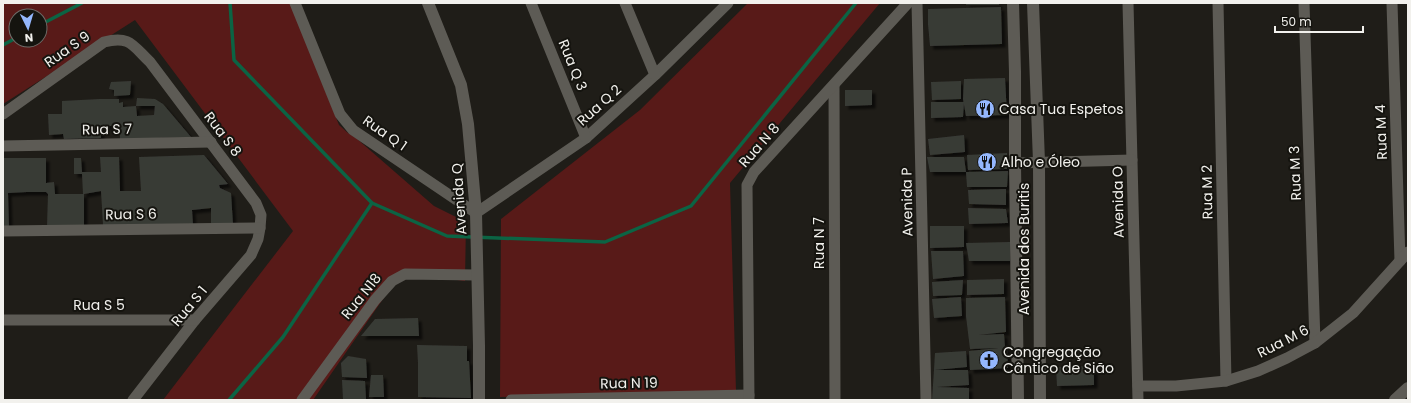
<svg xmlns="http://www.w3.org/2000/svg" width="1411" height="403" font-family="Poppins,sans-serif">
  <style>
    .green { fill: #581a18; fill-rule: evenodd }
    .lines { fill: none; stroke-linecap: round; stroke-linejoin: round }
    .stream { stroke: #0b6444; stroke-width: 3.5 }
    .building { fill: #393b36; filter: url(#shadow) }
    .street { stroke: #5d5b55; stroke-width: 11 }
    .secondary { stroke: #5d5b55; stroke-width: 12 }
    .labels { text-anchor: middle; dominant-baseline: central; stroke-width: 4; stroke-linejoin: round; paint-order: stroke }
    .street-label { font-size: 14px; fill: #f2f1ed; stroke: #15140f }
    .poi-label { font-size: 14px; fill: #f2f1ed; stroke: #15140f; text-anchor: start }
  </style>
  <defs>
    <filter id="shadow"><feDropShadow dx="3.5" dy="3.5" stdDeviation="1" flood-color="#0009"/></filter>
  </defs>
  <rect width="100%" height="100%" fill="#1f1d18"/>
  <!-- green -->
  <g class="green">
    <path d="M3 3H290L339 125 348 133 356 138 434 206 466 222 465 281 401 273 313 400H163L293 231 135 20 3 104ZM16 16H40V40H16Z"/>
    <path d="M748 3H880L730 183 736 391 500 397 501 219 640 110Z"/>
  </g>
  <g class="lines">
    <!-- stream -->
    <g class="stream">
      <path d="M230 3 234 60 372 203 447 236 605 242 691 206 856 3"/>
      <path d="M40 25 82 3"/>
      <path d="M3 45 16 38"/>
      <path d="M229 400 283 337 372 203"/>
    </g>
  </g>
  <!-- building -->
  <g class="building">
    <rect x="966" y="3" width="33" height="2"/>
    <path d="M1001 7 1002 44 930 46 928 24V9Z"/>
    <path d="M1005 78 1007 115 966 116 963 99 964 79Z"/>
    <path d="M131 81 130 95 114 96V90L109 89 111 82Z"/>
    <path d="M961 81V99L932 100 931 82Z"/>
    <path d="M845 90H872V105L845 106Z"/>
    <path d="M137 98 155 99 163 104 191 137 120 139 119 119V126H101V138L64 139 63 134 49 135 48 114H62V101L100 99H119V103L123 102V107L136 106 137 116 154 115 155 106H136Z"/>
    <path d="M931 102H964L963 117 931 118Z"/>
    <path d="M964 135 965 152 930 155 928 139Z"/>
    <path d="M1007 153V169L968 170 967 155Z"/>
    <path d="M204 155 228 184 219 185 220 188 231 193 233 225H211V208L192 210 193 225H103L101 191 84 194V227H47L48 194 46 192H27L8 193 9 229H3V158H46V183L54 182 55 194H83L82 174H74V158H81L82 172H101L100 157H119L120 191H141L139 157Z"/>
    <path d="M927 157H964L966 172H930Z"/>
    <path d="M1008 171 1007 187H967L966 172Z"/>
    <path d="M1006 189V205L969 204 968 190Z"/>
    <path d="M968 208 1006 209 1008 223 969 224Z"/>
    <path d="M930 226H964V247L930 248Z"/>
    <path d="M1010 242V261H969L966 243Z"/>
    <path d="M931 251H963L964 276 933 279Z"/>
    <path d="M1004 279V294L967 295V280Z"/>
    <path d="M963 280 962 295 933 296 932 282Z"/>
    <path d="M961 297 962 316 934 318 932 299Z"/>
    <path d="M1005 297 1006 332 978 335 1004 334 1005 348H1007L1008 368 970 370 969 351 999 348 970 349 966 316V298Z"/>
    <path d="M418 318 419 336H361L375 319Z"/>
    <path d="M417 345 467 346V361H469L471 398 418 397V363Z"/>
    <path d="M966 351 967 367 934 370 935 353Z"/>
    <path d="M348 356 366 359 367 378 342 377 341 363Z"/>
    <path d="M1094 366V385L1057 386 1056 367Z"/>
    <path d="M934 370H968L969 385 936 387 969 388V400H932Z"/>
    <path d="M371 375H383L384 397H369Z"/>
    <path d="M342 380 365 381 366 399H343Z"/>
  </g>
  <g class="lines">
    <!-- street -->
    <g class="street">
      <path d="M295 3 340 114 353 130 476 213 586 138 655 75 728 3"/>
      <path d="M531 3 586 138"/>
      <path d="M625 3 655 75"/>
      <path d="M917 3 926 400"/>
      <path d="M1128 3 1138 400"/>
      <path d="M1218 3 1226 381"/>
      <path d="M1304 3 1315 343"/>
      <path d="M1392 3 1400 261"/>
      <path d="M834 86 835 400"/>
      <path d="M3 114 104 42C130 35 133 46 150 62L256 203 261 215 260 228 258 239 251 255 195 320 133 400"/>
      <path d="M3 146 211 142"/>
      <path d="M1015 163 1132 160"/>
      <path d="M3 231 260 228"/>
      <path d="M3 320H195"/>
      <path d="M1138 386H1176L1226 381 1258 371 1287 358 1315 343 1353 313 1408 252"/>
      <path d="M302 400 375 300 392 281 405 274 477 275"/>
      <path d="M511 400 749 395"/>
      <path d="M749 400 747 185 754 172 908 3"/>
    </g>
    <!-- secondary -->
    <g class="secondary">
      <path d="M428 3 461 85 468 124 476 213 479 346V400"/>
      <path d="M1013 3 1015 72V163L1018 400"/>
      <path d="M1033 3 1039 162 1040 400"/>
      <path d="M1395 400 1408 388"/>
    </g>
  </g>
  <!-- icons -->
  <defs>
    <g id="restaurant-disc" transform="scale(1)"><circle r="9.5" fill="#94b7fd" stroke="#15140f"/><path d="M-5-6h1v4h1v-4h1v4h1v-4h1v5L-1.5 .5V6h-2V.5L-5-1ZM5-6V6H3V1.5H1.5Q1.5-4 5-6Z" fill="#111"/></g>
    <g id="church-disc" transform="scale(1)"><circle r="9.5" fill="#94b7fd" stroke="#15140f"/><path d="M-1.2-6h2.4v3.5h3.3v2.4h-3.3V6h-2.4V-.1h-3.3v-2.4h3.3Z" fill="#111"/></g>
  </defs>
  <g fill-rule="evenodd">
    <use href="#restaurant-disc" x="985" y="109"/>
    <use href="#restaurant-disc" x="987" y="162"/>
    <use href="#church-disc" x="989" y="360"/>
  </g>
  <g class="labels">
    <!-- street labels -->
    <g class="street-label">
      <text transform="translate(67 49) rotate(-35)">Rua S 9</text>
      <text transform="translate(573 65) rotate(68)">Rua Q 3</text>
      <text transform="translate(599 105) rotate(-42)">Rua Q 2</text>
      <text transform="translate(107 129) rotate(-1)">Rua S 7</text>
      <text transform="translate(1381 132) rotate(-92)">Rua M 4</text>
      <text transform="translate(385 133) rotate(35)">Rua Q 1</text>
      <text transform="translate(223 134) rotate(53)">Rua S 8</text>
      <text transform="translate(759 145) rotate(-49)">Rua N 8</text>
      <text transform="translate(1295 173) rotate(-92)">Rua M 3</text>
      <text transform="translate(1207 192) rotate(-91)">Rua M 2</text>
      <text transform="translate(459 199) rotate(-94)">Avenida Q</text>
      <text transform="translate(907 202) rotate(-91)">Avenida P</text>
      <text transform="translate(1118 202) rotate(-91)">Avenida O</text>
      <text transform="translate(131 214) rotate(-1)">Rua S 6</text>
      <text transform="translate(819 243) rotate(-90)">Rua N 7</text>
      <text transform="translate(1024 249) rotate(-90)">Avenida dos Buritis</text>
      <text transform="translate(361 296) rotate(-51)">Rua N18</text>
      <text x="99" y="305">Rua S 5</text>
      <text transform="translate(189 306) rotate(-50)">Rua S 1</text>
      <text transform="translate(1283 341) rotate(-27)">Rua M 6</text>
      <text transform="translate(629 383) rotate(-1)">Rua N 19</text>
    </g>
    <!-- poi labels -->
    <g class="poi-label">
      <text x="999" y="109">Casa Tua Espetos</text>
      <text x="1001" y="162">Alho e Óleo</text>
      <text x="1003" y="352">Congregação<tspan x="1003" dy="16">Cântico de Sião</tspan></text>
    </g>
  </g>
  <!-- border -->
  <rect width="1411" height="403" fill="none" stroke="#f2f1ed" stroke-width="8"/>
  <!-- north arrow -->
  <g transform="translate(28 28) rotate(175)"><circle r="19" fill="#15140f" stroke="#6d6c68"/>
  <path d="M0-3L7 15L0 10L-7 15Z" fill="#94b7fd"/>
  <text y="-6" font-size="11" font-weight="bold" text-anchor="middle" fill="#f2f1ed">N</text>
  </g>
  <!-- scale -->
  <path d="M1275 26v6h88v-6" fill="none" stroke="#f2f1ed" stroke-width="2"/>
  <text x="1281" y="26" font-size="12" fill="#f2f1ed" stroke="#15140f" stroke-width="3" paint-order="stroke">50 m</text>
</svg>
